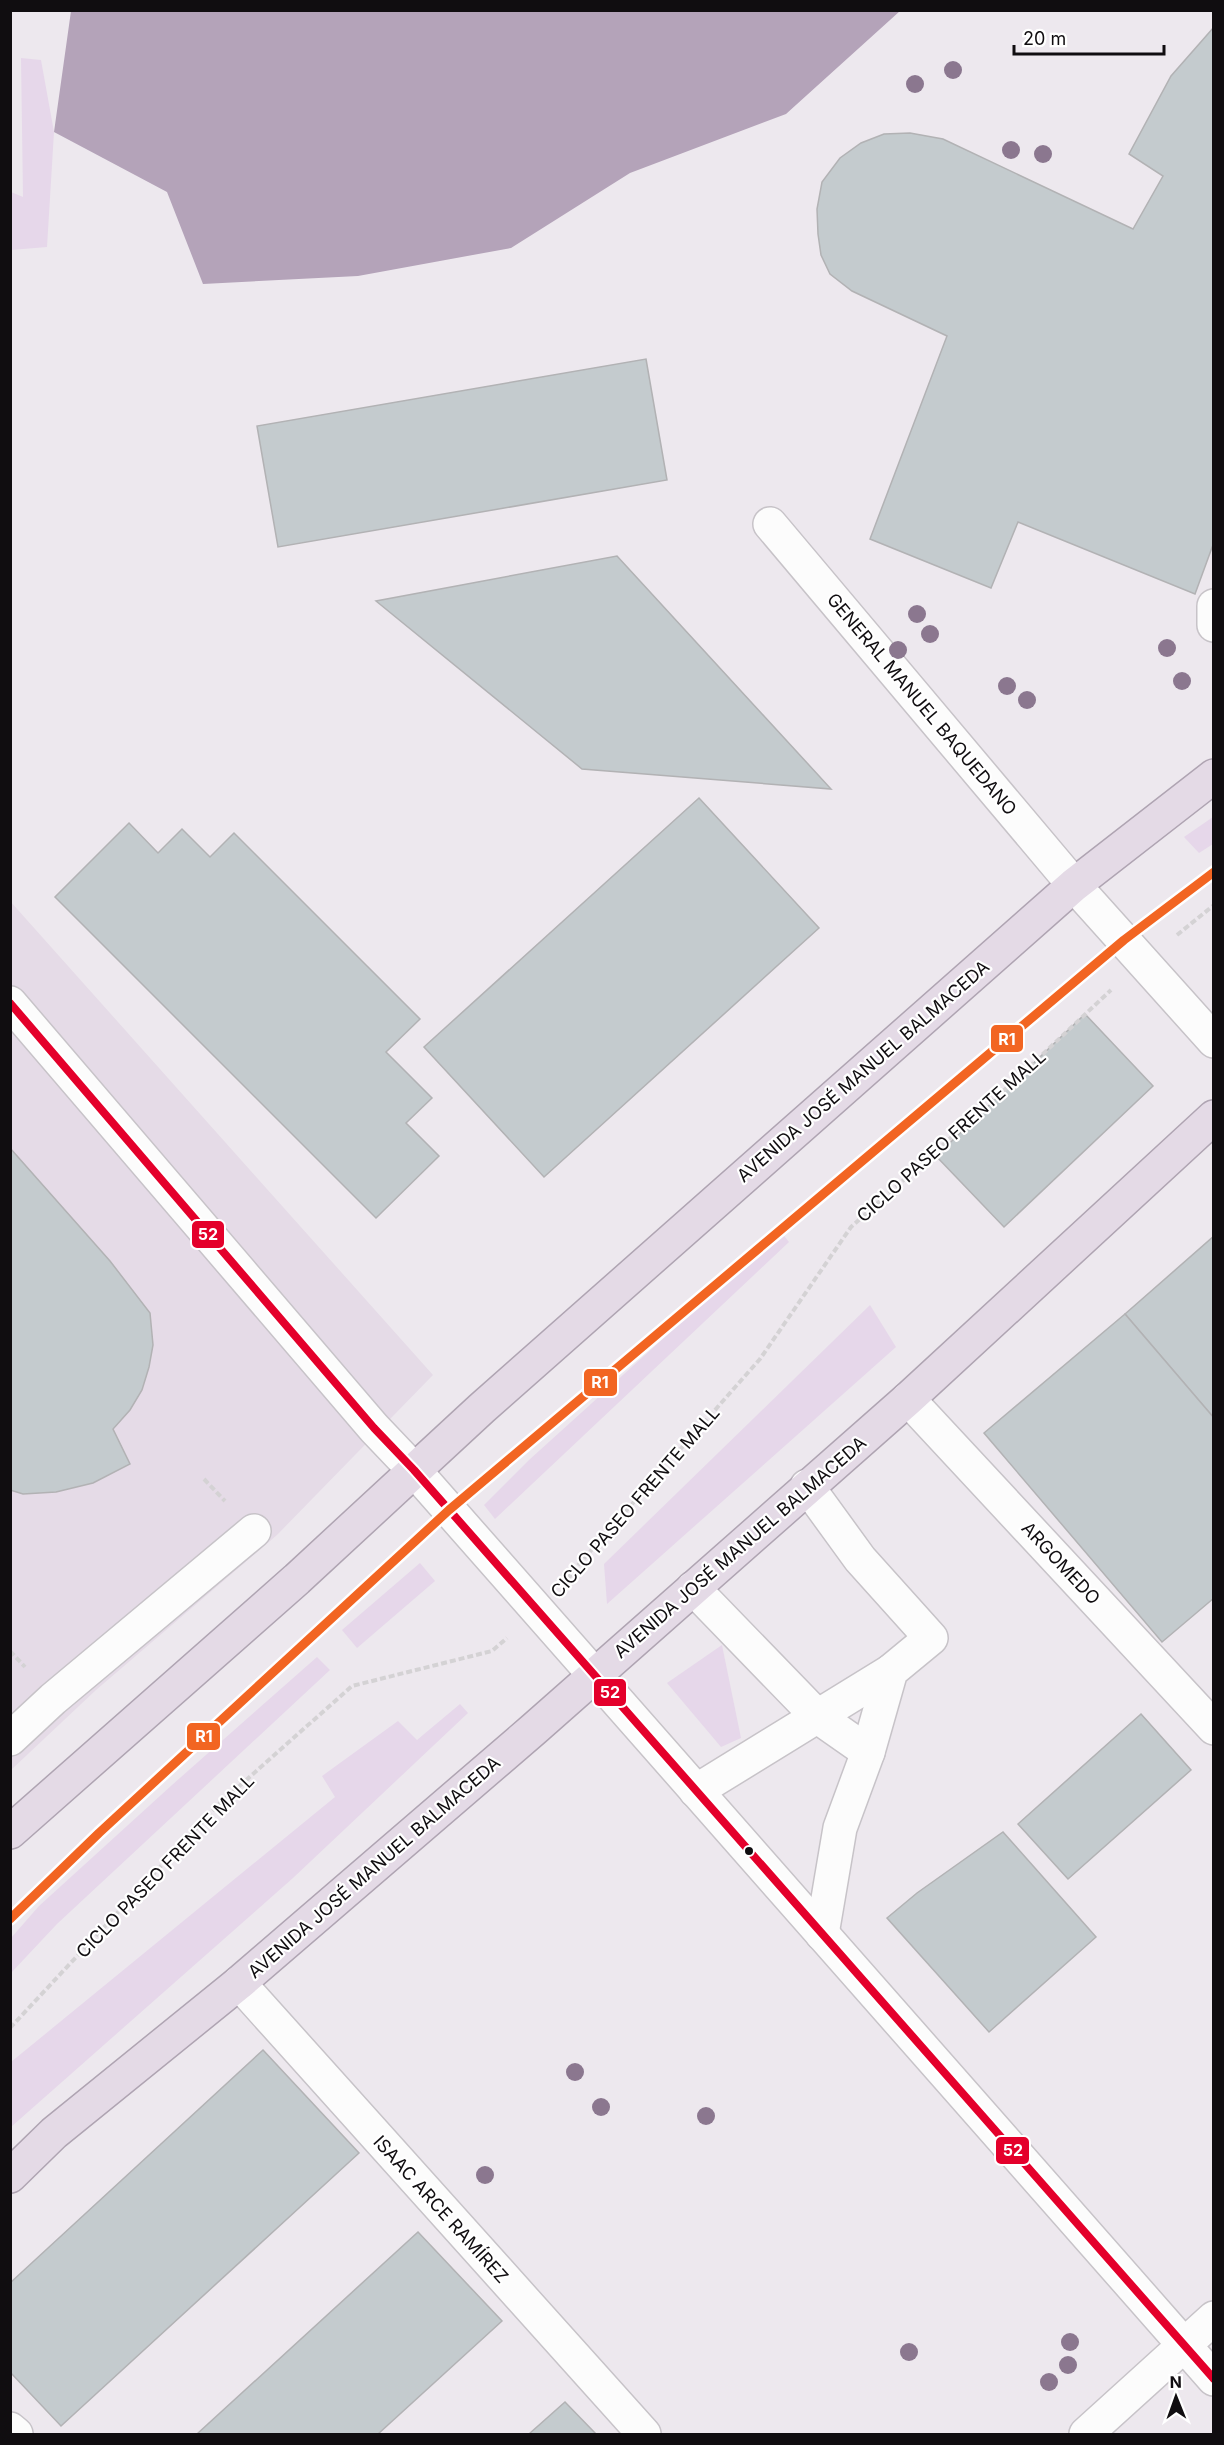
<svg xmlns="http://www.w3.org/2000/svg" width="1224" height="2445" font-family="Inter,sans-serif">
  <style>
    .built { fill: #e5dbe7 }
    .green { fill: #e6d7ea }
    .water { fill: #b4a3b9 }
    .building { fill: #c4cbce; stroke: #b2b2b4; stroke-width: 1.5 }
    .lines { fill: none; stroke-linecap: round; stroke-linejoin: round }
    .minor-casing { stroke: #c7c3c8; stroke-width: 36 }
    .highway-casing { stroke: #afa4b2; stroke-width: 36 }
    .path { stroke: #d4d2d4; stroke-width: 4; stroke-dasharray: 6 3; stroke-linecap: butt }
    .minor { stroke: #fcfcfc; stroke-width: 33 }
    .highway { stroke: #e4dae6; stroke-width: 33 }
    .bus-1-casing { stroke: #fff; stroke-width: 12 }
    .bus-1 { stroke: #e4002b; stroke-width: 8 }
    .rail-1-casing { stroke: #fff; stroke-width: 14 }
    .rail-1 { stroke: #f26522; stroke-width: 9 }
    .tree { fill: #8b778f }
    .bus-dot { fill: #100d10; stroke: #fff; stroke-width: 2 }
    .labels { text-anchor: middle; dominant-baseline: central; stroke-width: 4.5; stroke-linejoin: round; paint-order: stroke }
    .street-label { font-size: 18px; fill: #100d10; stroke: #fff }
    .line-badge { stroke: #fff; stroke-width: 2 }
    .badge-label { font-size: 16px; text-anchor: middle; font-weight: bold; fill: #fff }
  </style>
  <rect width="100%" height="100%" fill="#ede8ee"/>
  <!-- built -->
  <path class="built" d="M10 901 433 1375 277 1535 96 1690 11 1770Z"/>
  <!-- green -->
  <g class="green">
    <path d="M21 58 41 60 54 132 47 247 11 250V192L23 197Z"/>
    <path d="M1213 817V844L1199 853 1184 837Z"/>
    <path d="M781 1232 789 1242 495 1519 484 1505 529 1460Z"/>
    <path d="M870 1305 896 1347 607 1604 604 1564Z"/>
    <path d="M420 1563 435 1581 357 1648 342 1630Z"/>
    <path d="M722 1645 741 1738 721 1747 667 1683Z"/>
    <path d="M317 1657 330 1670 57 1924 11 1973V1938L39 1906 172 1785Z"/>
    <path d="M460 1704 468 1713 293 1878 11 2127V2062L335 1797 322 1776 398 1721 417 1740Z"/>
  </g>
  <!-- water -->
  <path class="water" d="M71 11V10L900 11 786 114 630 173 511 248 358 276 203 284 167 192 54 132Z"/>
  <!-- building -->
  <g class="building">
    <path d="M1214 27V542L1195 594 1018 522 991 588 870 539 947 336 852 291 830 274 821 255 818 234 817 209 822 182 840 158 861 143 884 134 910 133 943 139 1133 229 1163 176 1129 154 1171 76Z"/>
    <path d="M646 359 667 480 278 547 257 426Z"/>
    <path d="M617 556 831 789 582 769 376 601Z"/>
    <path d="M699 798 819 928 544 1177 424 1047Z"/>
    <path d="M129 823 158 853 182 829 210 857 234 833 420 1019 386 1052 432 1098 406 1123 439 1156 376 1218 55 897Z"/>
    <path d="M1085 1014 1153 1086 1004 1227 936 1156Z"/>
    <path d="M10 1148 110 1261 150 1313 153 1345 149 1367 142 1390 130 1410 113 1429 130 1464 93 1483 56 1492 23 1494 10 1490Z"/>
    <path d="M1214 1236V1418L1125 1314Z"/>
    <path d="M1125 1314 1214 1418V1598L1162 1642 984 1433Z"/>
    <path d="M1141 1714 1191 1770 1068 1879 1018 1824Z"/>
    <path d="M1003 1832 1096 1937 989 2032 887 1918 917 1893Z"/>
    <path d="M263 2050 359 2153 61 2426 10 2372V2283Z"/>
    <path d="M418 2232 502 2321 378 2434H197Z"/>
    <path d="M565 2402 596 2434H529Z"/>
  </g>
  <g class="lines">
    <!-- minor casing -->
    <g class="minor-casing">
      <g id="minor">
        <path d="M770 524 1074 885 1214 1041"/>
        <path d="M1214 606V625"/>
        <path d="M10 1003 374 1428 414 1470 1214 2379"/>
        <path d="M908 1399 1214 1728"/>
        <path d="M807 1486 860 1559 931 1638 891 1671 868 1752 840 1828 822 1934"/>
        <path d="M693 1588 818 1717 868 1752"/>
        <path d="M10 1739 53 1699 254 1531"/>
        <path d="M696 1791 891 1671"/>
        <path d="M239 1983 644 2434"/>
        <path d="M10 2429 16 2434"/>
        <path d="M1086 2434 1214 2318"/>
      </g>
    </g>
    <!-- highway casing -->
    <g class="highway-casing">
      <g id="highway">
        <path d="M10 1832 297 1579 482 1408 1074 885 1214 776"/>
        <path d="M10 2176 54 2133 239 1983 534 1729 908 1399 1214 1117"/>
      </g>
    </g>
    <!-- path -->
    <g class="path">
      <path d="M1177 935 1214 905"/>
      <path d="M204 1479 225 1501"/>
      <path d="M568 1580 572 1572 760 1359 851 1227 1011 1084 1111 990"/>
      <path d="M10 1651 25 1667"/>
      <path d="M10 2028 218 1805 352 1686 492 1651 507 1638"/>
    </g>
    <!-- minor -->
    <use href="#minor" class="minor"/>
    <!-- highway -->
    <use href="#highway" class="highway"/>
    <!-- bus-1 casing -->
    <g class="bus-1-casing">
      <path id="bus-1" d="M10 1003 374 1428 414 1470 1214 2379"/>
    </g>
    <!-- bus-1 -->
    <use href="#bus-1" class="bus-1"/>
    <!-- rail-1 casing -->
    <g class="rail-1-casing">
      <path id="rail-1" d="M10 1919 99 1833 449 1510 1124 940 1214 872"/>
    </g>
    <!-- rail-1 -->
    <use href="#rail-1" class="rail-1"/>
  </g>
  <!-- trees -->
  <g class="tree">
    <circle cx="953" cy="70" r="9"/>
    <circle cx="915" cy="84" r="9"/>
    <circle cx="1011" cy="150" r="9"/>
    <circle cx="1043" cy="154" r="9"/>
    <circle cx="917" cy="614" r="9"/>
    <circle cx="930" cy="634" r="9"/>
    <circle cx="1167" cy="648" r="9"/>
    <circle cx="898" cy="650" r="9"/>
    <circle cx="1182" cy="681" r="9"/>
    <circle cx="1007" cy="686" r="9"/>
    <circle cx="1027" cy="700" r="9"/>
    <circle cx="575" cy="2072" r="9"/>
    <circle cx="601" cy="2107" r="9"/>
    <circle cx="706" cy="2116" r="9"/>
    <circle cx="485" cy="2175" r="9"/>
    <circle cx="1070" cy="2342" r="9"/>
    <circle cx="909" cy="2352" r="9"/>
    <circle cx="1068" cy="2365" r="9"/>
    <circle cx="1049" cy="2382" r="9"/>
  </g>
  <!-- markers -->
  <circle class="bus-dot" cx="749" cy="1851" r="5"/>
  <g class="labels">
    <!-- street labels -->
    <g class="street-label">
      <text transform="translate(922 704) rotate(50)">GENERAL MANUEL BAQUEDANO</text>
      <text transform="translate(863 1071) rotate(-41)">AVENIDA JOSÉ MANUEL BALMACEDA</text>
      <text transform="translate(951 1136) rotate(-42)">CICLO PASEO FRENTE MALL</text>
      <text transform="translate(635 1502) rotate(-49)">CICLO PASEO FRENTE MALL</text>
      <text transform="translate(740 1547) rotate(-41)">AVENIDA JOSÉ MANUEL BALMACEDA</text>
      <text transform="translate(1061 1563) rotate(47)">ARGOMEDO</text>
      <text transform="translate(165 1866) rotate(-46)">CICLO PASEO FRENTE MALL</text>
      <text transform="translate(374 1867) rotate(-41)">AVENIDA JOSÉ MANUEL BALMACEDA</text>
      <text transform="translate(441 2209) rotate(48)">ISAAC ARCE RAMÍREZ</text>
    </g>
  </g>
  <g class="line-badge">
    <rect x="990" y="1024" width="34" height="29" rx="6" fill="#f26522"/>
    <rect x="191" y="1220" width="34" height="29" rx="6" fill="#e4002b"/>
    <rect x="583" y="1368" width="35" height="29" rx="6" fill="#f26522"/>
    <rect x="593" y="1678" width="34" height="29" rx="6" fill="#e4002b"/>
    <rect x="186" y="1722" width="35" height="29" rx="6" fill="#f26522"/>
    <rect x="995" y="2136" width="35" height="29" rx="6" fill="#e4002b"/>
  </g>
  <g class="badge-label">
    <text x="1007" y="1045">R1</text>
    <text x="208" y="1240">52</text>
    <text x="600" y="1388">R1</text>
    <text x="610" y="1698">52</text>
    <text x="204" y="1742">R1</text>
    <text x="1013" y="2156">52</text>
  </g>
  <!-- border -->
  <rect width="1224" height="2445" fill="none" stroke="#100d10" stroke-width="24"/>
  <!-- north arrow -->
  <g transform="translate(1176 2397) rotate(359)" stroke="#ffffff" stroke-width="4.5" paint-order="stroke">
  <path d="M0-4.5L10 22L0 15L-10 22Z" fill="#100d10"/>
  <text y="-9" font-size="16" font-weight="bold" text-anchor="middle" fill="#100d10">N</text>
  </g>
  <!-- scale -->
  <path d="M1014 45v9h150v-9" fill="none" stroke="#100d10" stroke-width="3"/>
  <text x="1023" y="45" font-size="18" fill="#100d10" stroke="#ffffff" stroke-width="4.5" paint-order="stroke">20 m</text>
</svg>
